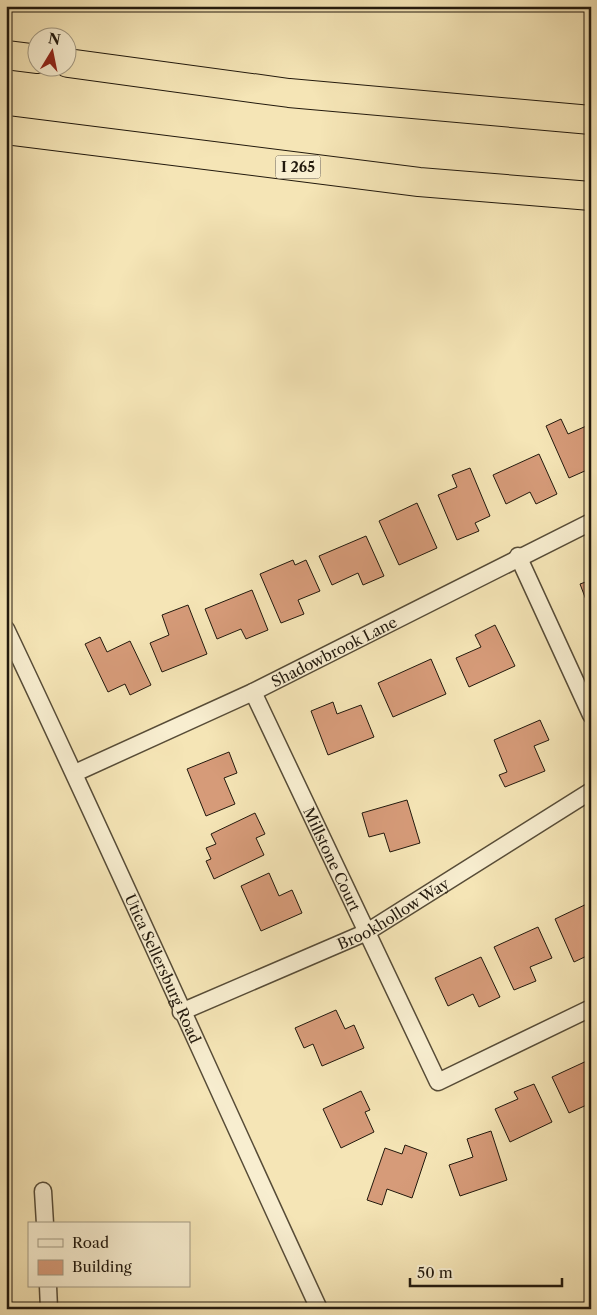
<svg xmlns="http://www.w3.org/2000/svg" width="597" height="1315" font-family="'Libre Caslon Text',serif">
  <style>
    .building { fill: #d69b79; stroke: #22190d }
    .lines { fill: none; stroke-linecap: round; stroke-linejoin: round }
    .street-casing { stroke: #574c37; stroke-width: 19 }
    .highway-casing { stroke: #22190d; stroke-width: 30 }
    .street { stroke: #f8eed0; stroke-width: 16 }
    .highway { stroke: #f5e5b6; stroke-width: 28 }
    .labels { text-anchor: middle; dominant-baseline: central; stroke-width: 4; stroke-linejoin: round; paint-order: stroke }
    .shield { fill: #f8eed0; stroke: #625948; stroke-width: 1 }
    .shield-label { font-size: 14px; font-weight: bold; fill: #22190d }
    .street-label { font-size: 15px; fill: #22190d; stroke: #f8eed0 }
  </style>
  <rect width="100%" height="100%" fill="#f5e5b6"/>
  <filter id="stains"><feTurbulence type="fractalNoise" baseFrequency=".004" numOctaves="4"/><feColorMatrix values="0 0 0 0 .2 0 0 0 0 .09 0 0 0 0 .02 0 0 0 .5 -.17"/></filter>
  <radialGradient id="worn" r=".72"><stop offset=".6" stop-color="#630" stop-opacity="0"/><stop offset="1" stop-color="#630" stop-opacity=".3"/></radialGradient>
  <!-- building -->
  <g class="building">
    <path d="M561 419 568 434 591 424V477L587 470 569 478 546 426Z"/>
    <path d="M539 454 557 494 536 504 530 492 506 504 493 475Z"/>
    <path d="M470 468 490 516 475 523 479 531 457 540 438 495 457 487 452 475Z"/>
    <path d="M417 503 437 548 399 565 379 521Z"/>
    <path d="M366 536 384 576 363 585 358 573 332 585 319 556Z"/>
    <path d="M293 560 295 565 306 560 320 591 298 600 304 614 281 623 260 574Z"/>
    <path d="M591 580V613L580 584Z"/>
    <path d="M252 590 268 630 246 639 241 629 217 639 205 609Z"/>
    <path d="M188 605 207 654 162 672 150 643 169 635 162 615Z"/>
    <path d="M495 625 515 666 469 687 456 658 481 647 475 635Z"/>
    <path d="M100 637 107 652 130 641 151 685 130 695 125 684 108 692 85 644Z"/>
    <path d="M431 659 446 694 393 717 378 683Z"/>
    <path d="M333 702 337 714 361 705 374 737 328 755 311 711Z"/>
    <path d="M540 720 549 740 534 746 545 771 505 787 499 775 507 772 494 740Z"/>
    <path d="M229 752 237 773 224 778 235 804 206 816 187 769Z"/>
    <path d="M407 800 420 843 390 852 384 833 369 837 362 813Z"/>
    <path d="M255 813 265 834 256 838 264 855 214 879 206 861 211 859 206 848 216 844 211 834Z"/>
    <path d="M269 873 279 896 292 890 302 913 261 931 241 886Z"/>
    <path d="M591 902V954L574 962 555 919Z"/>
    <path d="M538 927 552 958 530 967 536 981 514 990 494 947Z"/>
    <path d="M481 957 500 997 479 1007 473 994 448 1006 435 978Z"/>
    <path d="M336 1010 345 1029 354 1025 364 1048 322 1066 313 1044 304 1048 295 1028Z"/>
    <path d="M591 1059V1103L569 1113 552 1077Z"/>
    <path d="M534 1084 552 1122 510 1142 495 1109 518 1099 514 1092Z"/>
    <path d="M361 1091 370 1110 365 1112 374 1132 341 1148 323 1109Z"/>
    <path d="M491 1131 507 1180 460 1196 449 1165 473 1157 467 1139Z"/>
    <path d="M405 1145 427 1153 412 1198 387 1189 382 1205 367 1200 385 1148 402 1154Z"/>
  </g>
  <g class="lines">
    <!-- street casing -->
    <g class="street-casing">
      <g id="street">
        <path d="M518 556 591 715"/>
        <path id="s1" d="M6 629C113 854 214 1082 319 1309"/>
        <path id="s2" d="M253 692 438 1082 591 1008"/>
        <path id="s3" d="M75 773 253 692 591 522"/>
        <path id="s4" d="M181 1012 367 932 591 791"/>
        <path d="M43 1191 45 1224"/>
        <path d="M48 1286 49 1309"/>
      </g>
    </g>
    <!-- highway casing -->
    <g class="highway-casing">
      <g id="highway">
        <path d="M6 55 38 59"/>
        <path d="M68 63 289 93 591 120"/>
        <path d="M6 130 419 182 591 196"/>
      </g>
    </g>
    <!-- street -->
    <use href="#street" class="street"/>
    <!-- highway -->
    <use href="#highway" class="highway"/>
  </g>
  <g class="labels">
    <!-- shield labels -->
    <rect class="shield" x="275.5" y="155.5" width="45" height="23" rx="4"/>
    <g class="shield-label">
      <text x="298" y="167">I 265</text>
    </g>
    <!-- street labels -->
    <g class="street-label">
      <text stroke="none"><textPath href="#s3" startOffset="286">Shadowbrook Lane</textPath></text>
      <text stroke="none"><textPath href="#s2" startOffset="185">Millstone Court</textPath></text>
      <text stroke="none"><textPath href="#s4" startOffset="234">Brookhollow Way</textPath></text>
      <text stroke="none"><textPath href="#s1" startOffset="374">Utica Sellersburg Road</textPath></text>
    </g>
  </g>
  <!-- margin -->
  <rect width="597" height="1315" fill="none" stroke="#f5e5b6" stroke-width="25"/>
  <rect x="8" y="8" width="582" height="1300" fill="none" stroke="#22190d" stroke-width="2.5"/>
  <rect x="12" y="12" width="572" height="1290" fill="none" stroke="#22190d"/>
  <!-- legend -->
  <rect x="28" y="1222" width="162" height="65" fill="#f8eed0" stroke="#a29982"/>
  <rect x="38" y="1239" width="25" height="8" fill="#f8eed0" stroke="#a29982"/>
  <text x="72" y="1248" font-size="15" fill="#22190d">Road</text>
  <rect x="38" y="1260" width="25" height="15" fill="#d69b79" stroke="#a29982"/>
  <text x="72" y="1272" font-size="15" fill="#22190d">Building</text>
  <!-- north arrow -->
  <g transform="translate(52 52) rotate(10)"><circle r="24" fill="#f8eed0" stroke="#a29982"/>
  <path d="M0-4L9 19L0 12L-9 19Z" fill="#8f2418"/>
  <text y="-8" font-size="14" font-weight="bold" text-anchor="middle" fill="#22190d">N</text>
  </g>
  <!-- scale -->
  <path d="M410 1278v8h152v-8" fill="none" stroke="#22190d" stroke-width="2.5"/>
  <text x="417" y="1278" font-size="15" fill="#22190d" stroke="#f8eed0" stroke-width="4" paint-order="stroke">50 m</text>
  <rect width="100%" height="100%" filter="url(#stains)"/>
  <rect width="100%" height="100%" fill="url(#worn)"/>
</svg>
